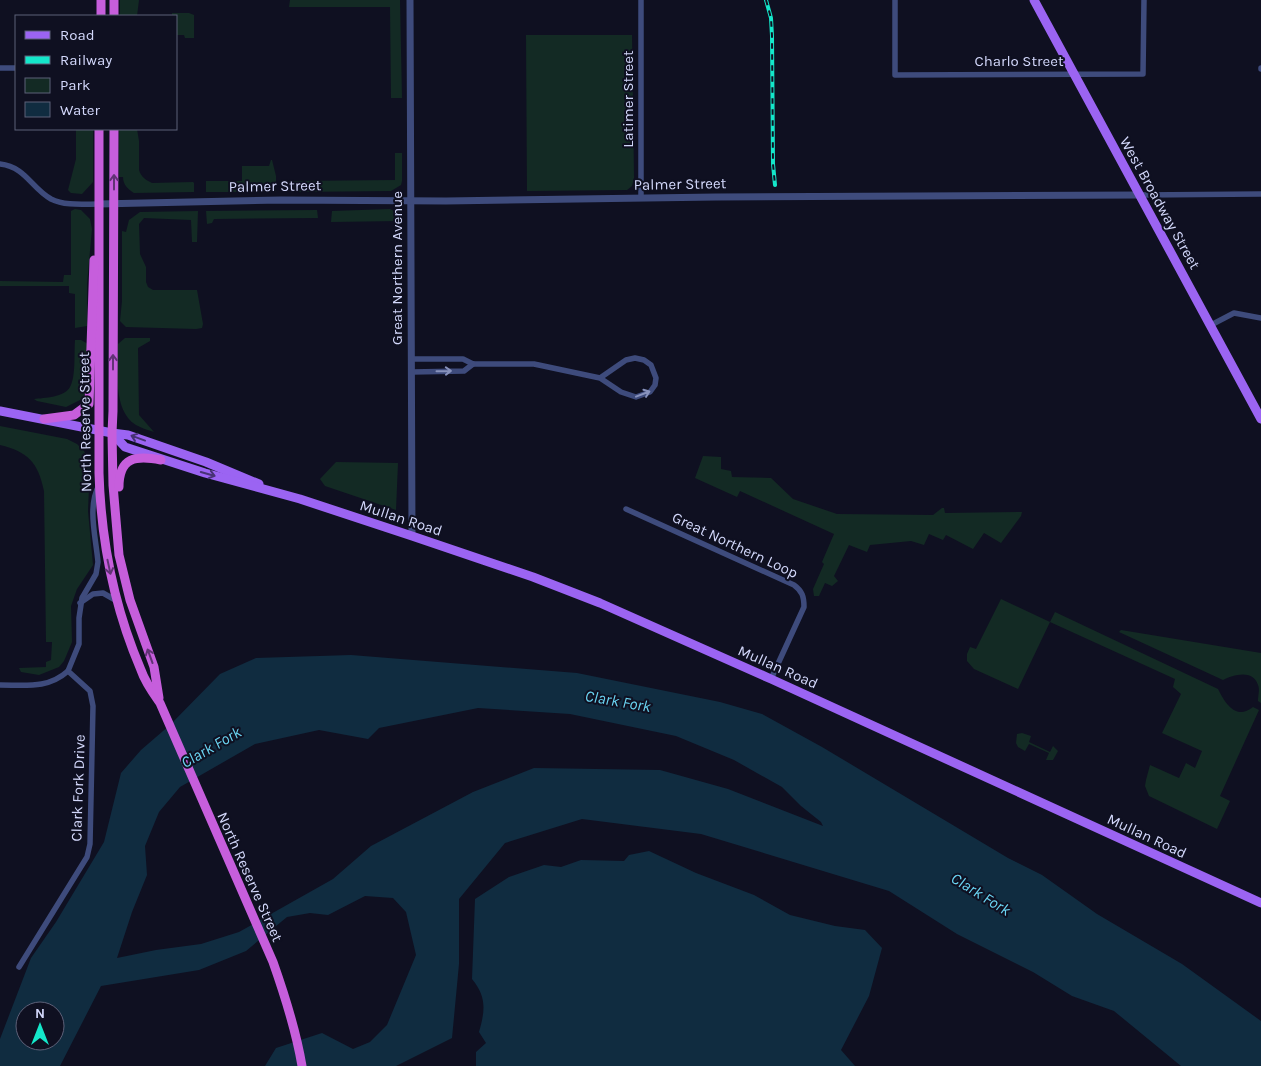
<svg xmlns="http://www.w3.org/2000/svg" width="1261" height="1066" font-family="Karla,sans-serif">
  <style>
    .green { fill: #132a24 }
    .water { fill: #102c40; fill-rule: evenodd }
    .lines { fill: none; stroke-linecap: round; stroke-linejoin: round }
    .minor { stroke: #3e4b7c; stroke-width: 5.5 }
    .tertiary { stroke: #3e4b7c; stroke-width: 7 }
    .primary { stroke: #9b64f2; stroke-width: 9 }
    .trunk { stroke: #c65edc; stroke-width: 9 }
    .rail-casing { stroke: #14e7ca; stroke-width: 4 }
    .rail { stroke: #0f1021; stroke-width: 2; stroke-dasharray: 5.5; stroke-linecap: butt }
    .oneway { stroke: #613375 }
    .oneway2 { stroke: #8892bc }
    .oneway3 { stroke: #473275 }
    .labels { text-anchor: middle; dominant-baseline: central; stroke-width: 4; stroke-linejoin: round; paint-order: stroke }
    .street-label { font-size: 15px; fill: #d3d8fb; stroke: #0f1021 }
    .water-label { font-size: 16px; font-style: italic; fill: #6ad4f2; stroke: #0f1021 }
  </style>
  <rect width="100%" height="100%" fill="#0f1021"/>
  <!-- green -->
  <g class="green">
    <path d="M120 0H139L137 16H120Z"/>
    <path d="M290 0H400L402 98H391L390 7H289Z"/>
    <path d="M172 13H189L194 15V38H185L184 35H176V16H172Z"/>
    <path d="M526 35H632L634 178 632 186 627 190 527 191Z"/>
    <path d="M76 129H93V182L82 194 71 193 68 190 76 159Z"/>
    <path d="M119 129H137L139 141V170C141 177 146 180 152 183L193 182 194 183V192L134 193C128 189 123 185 123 177H119Z"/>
    <path d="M395 153H402V181L401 185 391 191 293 192 294 181 395 180Z"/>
    <path d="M271 160H272L276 176V192H206V181H242V166H269Z"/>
    <path d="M75 209 81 210 90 219 92 229 87 284V326L75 328V294L69 293V286H0V281L63 282 64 275H71V211Z"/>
    <path d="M390 209 398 213 400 221 331 222 332 211Z"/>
    <path d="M317 210 318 218 214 219 212 223 207 224 206 211Z"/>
    <path d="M198 211 197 242H192L191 220 144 218 139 224 140 254 146 267V282L148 287 153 290H197L203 324 202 328 196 329 126 327 120 321 122 301V231L126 232 129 220 140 212Z"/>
    <path d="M125 338H150V341L138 348 139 415 154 432C148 430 141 428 136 425 112 410 118 368 118 344Z"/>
    <path d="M75 340H81L88 344 87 390 82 399 66 407 37 401 34 399C44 398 65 397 70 387 76 377 74 352 75 340Z"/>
    <path d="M0 426 67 439 77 444 84 451 90 465 88 511 93 565 77 589 71 606 72 642 64 661 59 667 39 675 21 672 19 668 46 667V662L51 660 52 642H46L44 491C38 462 28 452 0 445Z"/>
    <path d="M703 456 721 457V469L731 471 732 477 771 478 793 499 837 514 933 515 942 508H944L945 513 1022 512 1021 516 1001 543 984 533 973 549 946 535 943 540 929 534 924 545 911 541 870 545 867 552 849 545 834 576 838 581 832 586 825 583 819 596H814L813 589 824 564 822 562 834 534 740 491 737 497 695 478Z"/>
    <path d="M336 462 398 463 396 510 325 486 320 479Z"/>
    <path d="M1001 599 1050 622 1055 612 1218 689C1225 703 1236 721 1253 707L1259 710 1220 796 1230 801 1217 829 1149 796 1145 786 1146 780 1150 765 1179 778 1186 763 1195 768 1202 751 1162 733 1181 694 1173 687 1175 679 1050 622 1018 689 974 669 967 661V654L970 647 976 649Z"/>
    <path d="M1121 630 1261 653V703L1258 701C1258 696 1260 689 1258 685 1253 669 1233 675 1223 680L1119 632Z"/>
    <path d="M1022 733 1031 736 1029 742 1050 752 1053 746 1058 751 1053 760H1046L1049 753 1029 744 1025 751 1018 747 1016 743 1017 734Z"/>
  </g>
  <!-- water -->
  <g class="water">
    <path d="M351 655 577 673 720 702 762 714 822 747 1008 858 1042 875 1097 914 1182 964 1261 1021V1066H1181L1114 1011 1072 996 1033 972 957 934 889 891 701 834 582 819 505 843 459 899V964L452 1038 396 1066H265L276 1048 322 1033 353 1049 370 1042 387 1025 416 955 406 912 393 898 365 896 328 915 310 913 287 917 246 951 199 970 101 986 60 1066H0V1039L31 958 56 922 104 842 121 773 141 750 170 725 220 674 256 658ZM478 708 570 714 676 736 734 760 782 787 801 806 821 822 823 826 728 789 660 770 534 768 473 792 371 846 333 879 239 932 201 944 156 950 117 958 132 912 147 875 145 846 159 812 180 787 255 744 319 730 368 739 379 728ZM25 1011H55V1041H25Z"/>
    <path d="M649 851 696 873 754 895 790 915 835 926 865 930 882 948 869 996 841 1050 855 1066H476V1052L486 1043 479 1032C485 1011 487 997 472 979L475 899 509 877 544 865 561 867 581 860 624 861 629 855Z"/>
  </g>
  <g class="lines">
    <!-- minor -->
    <g class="minor">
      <path d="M895 0V75L1143 74 1144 0"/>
      <path d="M0 68H16"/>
      <path d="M1261 68V69"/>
      <path d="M0 164C26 167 31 188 51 199 65 206 83 204 99 204"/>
      <path d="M1141 195 1261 194"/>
      <path d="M641 198V0"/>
      <path d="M1211 325 1234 313 1261 318"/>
      <path d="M412 359H463L473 364H534L600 378 621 392 636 397 650 392 655 385 656 378 651 365 644 360 635 358 626 360 600 378"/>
      <path d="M412 372 464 371 473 364"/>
      <path d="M626 509 794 585C802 591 804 596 804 607L771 679"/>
      <path d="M80 603 93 594 103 593 117 601"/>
      <path d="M0 685C26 685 48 689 68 671"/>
      <path d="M19 967 87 857 90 844 93 706 90 691 68 671 79 644V618L82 598 96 574 98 562C96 538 87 507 99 485"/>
    </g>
    <!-- tertiary -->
    <g class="tertiary">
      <path d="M410 0 412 536"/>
      <path d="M99 204 281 200 446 201 716 197 1141 195"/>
    </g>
    <!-- primary -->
    <g class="primary">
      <path d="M1034 0 1261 419"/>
      <path d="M0 411 112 433 128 435 206 462 259 484"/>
      <path d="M112 433 125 447 205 473 300 499 412 536 533 577 600 603 771 679 1261 903"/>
    </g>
    <!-- trunk -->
    <g class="trunk">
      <path d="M101 16V0"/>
      <path d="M114 16V0"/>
      <path d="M99 129V473C101 541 114 607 141 670 145 682 153 693 160 703L273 962C285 996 296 1030 302 1066"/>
      <path d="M114 129 113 411 112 433 113 485 119 555 130 600 154 667 159 698"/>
      <path d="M44 419 74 415 89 404 94 260"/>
      <path d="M119 487C119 457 136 455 161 460"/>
    </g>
    <!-- rail casing -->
    <g class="rail-casing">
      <path id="rail" d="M766 0 771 18 772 36 773 164 775 185"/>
    </g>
    <!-- rail -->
    <use href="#rail" class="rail"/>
  </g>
  <!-- one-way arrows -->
  <defs><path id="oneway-shaft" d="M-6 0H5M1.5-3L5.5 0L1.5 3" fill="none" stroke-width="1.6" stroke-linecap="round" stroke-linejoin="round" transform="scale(1.25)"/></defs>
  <g class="oneway">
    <use href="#oneway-shaft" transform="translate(114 182) rotate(-90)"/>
    <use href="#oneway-shaft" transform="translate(113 362) rotate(-90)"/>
    <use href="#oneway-shaft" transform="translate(109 567) rotate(78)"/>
    <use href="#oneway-shaft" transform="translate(150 656) rotate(-110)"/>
  </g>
  <g class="oneway2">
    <use href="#oneway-shaft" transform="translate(444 371) rotate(-1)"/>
    <use href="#oneway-shaft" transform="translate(643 394) rotate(-21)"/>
  </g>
  <g class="oneway3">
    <use href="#oneway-shaft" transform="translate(138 438) rotate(-160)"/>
    <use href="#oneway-shaft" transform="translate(208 474) rotate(16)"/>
  </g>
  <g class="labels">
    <!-- street labels -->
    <g class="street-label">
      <text x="1019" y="61">Charlo Street</text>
      <text transform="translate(628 99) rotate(-90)">Latimer Street</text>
      <text transform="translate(680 184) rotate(-1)">Palmer Street</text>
      <text transform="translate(275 186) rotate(-1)">Palmer Street</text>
      <text transform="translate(1160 203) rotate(61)">West Broadway Street</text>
      <text transform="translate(397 268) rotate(-90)">Great Northern Avenue</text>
      <text transform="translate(85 422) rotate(-91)">North Reserve Street</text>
      <text transform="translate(401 518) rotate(18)">Mullan Road</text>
      <text transform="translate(735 545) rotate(25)">Great Northern Loop</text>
      <text transform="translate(778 667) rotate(24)">Mullan Road</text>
      <text transform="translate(78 788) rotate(-88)">Clark Fork Drive</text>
      <text transform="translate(1147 836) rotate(25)">Mullan Road</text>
      <text transform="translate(250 877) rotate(66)">North Reserve Street</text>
    </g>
    <!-- water labels -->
    <g class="water-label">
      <text transform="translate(618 701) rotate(10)">Clark Fork</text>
      <text transform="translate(211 747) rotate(-30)">Clark Fork</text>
      <text transform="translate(981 894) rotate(32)">Clark Fork</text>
    </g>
  </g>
  <!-- legend -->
  <rect x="15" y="15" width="162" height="115" fill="#0f1021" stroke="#5d6078"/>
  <rect x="25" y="31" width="25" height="8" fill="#9b64f2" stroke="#5d6078"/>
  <text x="60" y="40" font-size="15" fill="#d3d8fb">Road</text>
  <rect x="25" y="56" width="25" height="8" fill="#14e7ca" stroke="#5d6078"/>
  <text x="60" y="65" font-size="15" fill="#d3d8fb">Railway</text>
  <rect x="25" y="78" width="25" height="15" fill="#132a24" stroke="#5d6078"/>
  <text x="60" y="90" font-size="15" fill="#d3d8fb">Park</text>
  <rect x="25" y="102" width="25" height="15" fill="#102c40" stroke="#5d6078"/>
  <text x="60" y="115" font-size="15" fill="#d3d8fb">Water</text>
  <!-- north arrow -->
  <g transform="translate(40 1026)"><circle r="24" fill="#0f1021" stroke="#5d6078"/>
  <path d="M0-4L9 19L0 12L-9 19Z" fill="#14e7ca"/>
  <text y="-8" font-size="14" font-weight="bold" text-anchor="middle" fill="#d3d8fb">N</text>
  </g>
</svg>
